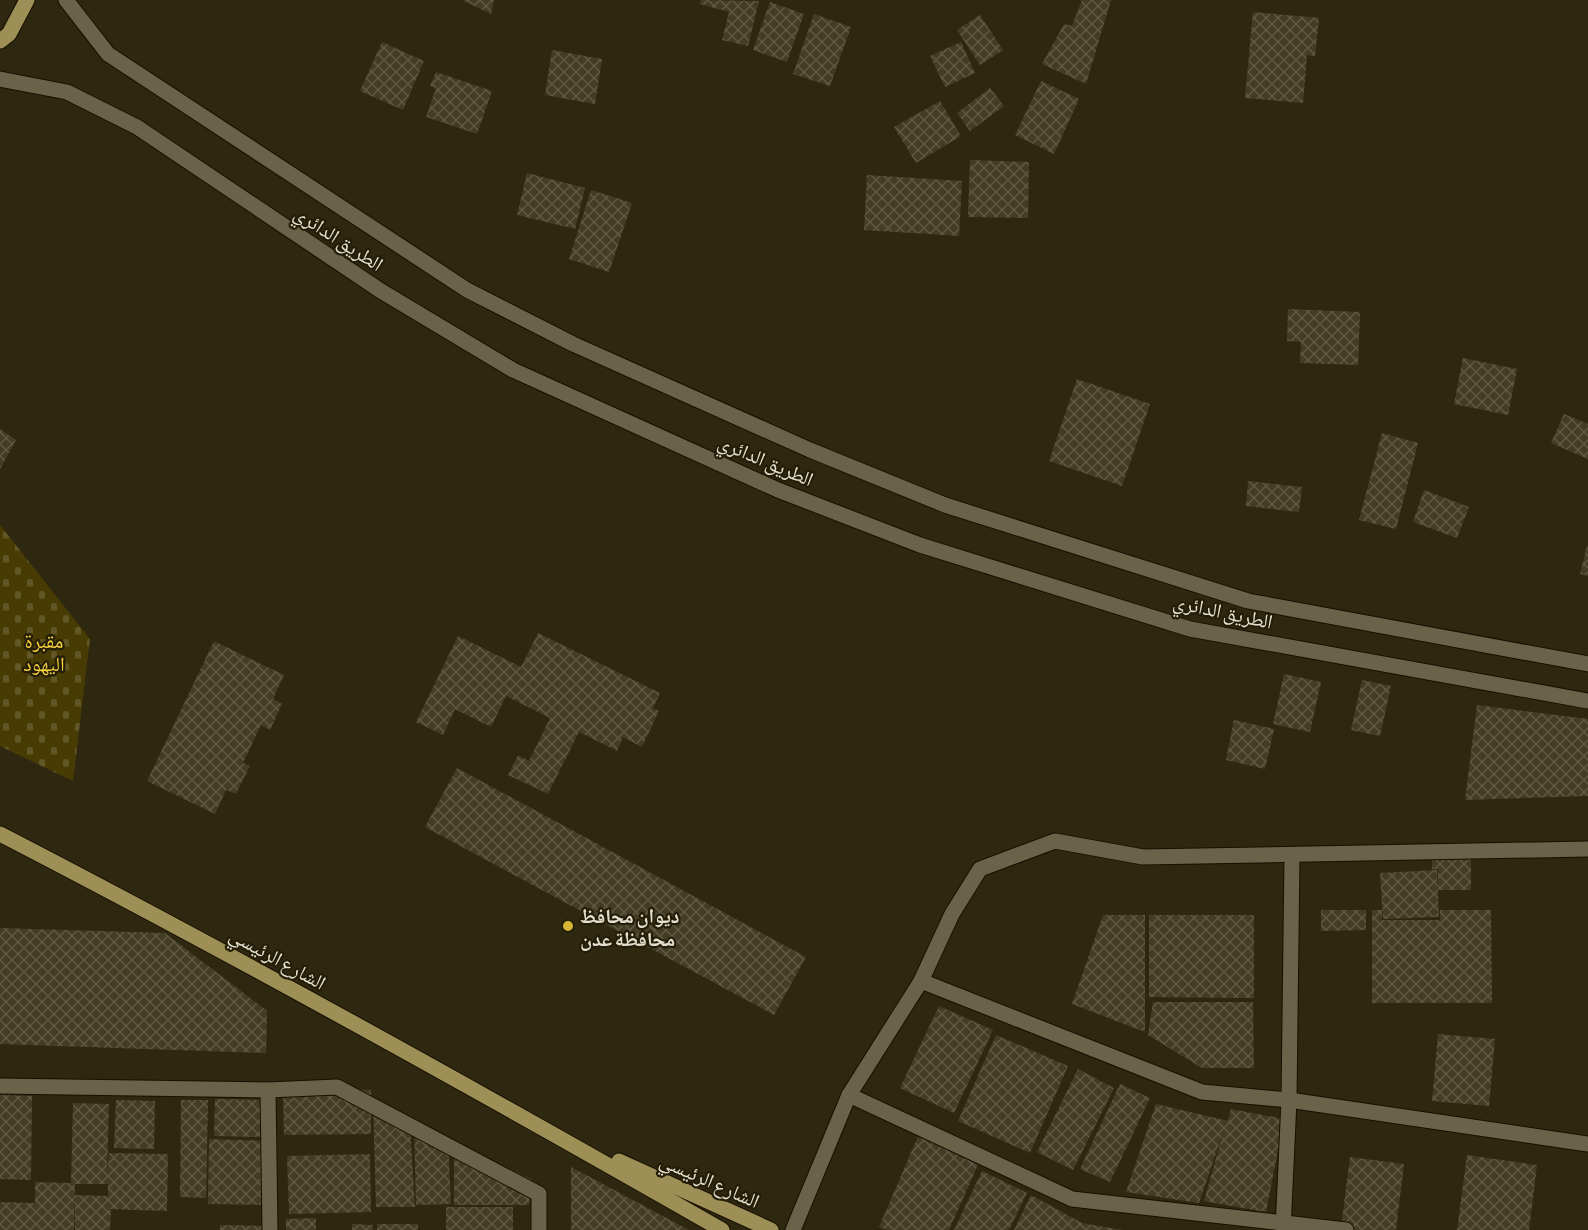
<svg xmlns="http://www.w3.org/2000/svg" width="1588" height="1230" font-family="'Asap Condensed','Noto Naskh Arabic',sans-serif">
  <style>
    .cemetery { fill: url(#cemetery-stones) }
    .building { fill: url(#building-cross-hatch) }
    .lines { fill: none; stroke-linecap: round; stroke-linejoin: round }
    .minor-casing { stroke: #171000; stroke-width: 17 }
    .secondary-casing { stroke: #171000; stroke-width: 17 }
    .primary-casing { stroke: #171000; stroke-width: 17 }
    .minor { stroke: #6a634a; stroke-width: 15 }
    .secondary { stroke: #6a634a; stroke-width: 15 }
    .primary { stroke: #9e8f57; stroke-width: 15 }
    .poi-dot { fill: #d5b535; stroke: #251e06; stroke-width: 2 }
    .labels { text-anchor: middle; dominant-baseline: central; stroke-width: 4.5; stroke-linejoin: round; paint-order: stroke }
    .street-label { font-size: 20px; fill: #e4e0d1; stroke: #251e06 }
    .park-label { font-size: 20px; fill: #f4d03d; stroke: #251e06 }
    .poi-label { font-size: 20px; font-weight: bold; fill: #e4e0d1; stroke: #251e06; text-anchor: start }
  </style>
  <defs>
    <pattern id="cemetery-stones" width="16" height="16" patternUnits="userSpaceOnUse" patternTransform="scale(1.5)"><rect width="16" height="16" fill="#483b03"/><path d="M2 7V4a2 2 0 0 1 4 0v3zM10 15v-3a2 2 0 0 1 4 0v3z" fill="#625727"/></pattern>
    <pattern id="building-cross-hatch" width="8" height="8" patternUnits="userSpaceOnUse" patternTransform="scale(1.5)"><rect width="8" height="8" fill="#443d25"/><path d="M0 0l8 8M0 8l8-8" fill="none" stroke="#5f5944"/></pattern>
  </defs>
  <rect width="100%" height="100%" fill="#2e2810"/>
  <!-- cemetery -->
  <path class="cemetery" d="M0 525 90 639 73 781 0 746Z"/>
  <!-- building -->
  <g class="building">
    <path d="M462 0H494L491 14Z"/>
    <path d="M701 0 759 1 748 46 722 40 729 12 700 4Z"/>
    <path d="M1082 0H1111L1086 84 1042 64 1064 24 1072 26Z"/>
    <path d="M770 2 804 14 787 62 753 50Z"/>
    <path d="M1253 12 1319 18 1315 56 1307 55 1303 103 1245 98Z"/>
    <path d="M814 14 851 27 830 86 793 74Z"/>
    <path d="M980 15 1003 50 980 65 957 30Z"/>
    <path d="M382 42 424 61 403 110 360 91Z"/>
    <path d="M961 42 975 73 945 87 930 56Z"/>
    <path d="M552 50 602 59 595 104 545 95Z"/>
    <path d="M436 72 492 91 477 134 426 117 436 88 430 86Z"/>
    <path d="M1041 81 1079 99 1054 154 1015 135Z"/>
    <path d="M990 88 1004 106 970 131 957 113Z"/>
    <path d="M940 101 961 136 916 163 894 127Z"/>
    <path d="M970 160 1029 162 1028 218 968 217Z"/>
    <path d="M527 173 585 188 575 229 517 215Z"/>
    <path d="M867 175 962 181 959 236 864 230Z"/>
    <path d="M591 190 632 203 609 272 569 259Z"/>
    <path d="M1288 309 1360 312 1358 365 1300 363 1301 342 1287 341Z"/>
    <path d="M1463 358 1517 369 1508 415 1454 404Z"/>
    <path d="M1077 379 1150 404 1122 486 1049 461Z"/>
    <path d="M1564 414 1588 424V459L1551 443Z"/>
    <path d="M0 429 16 440 0 469Z"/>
    <path d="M1382 433 1418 443 1396 529 1359 520Z"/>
    <path d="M1248 481 1302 487 1299 512 1246 506Z"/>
    <path d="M1424 490 1469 507 1457 538 1413 522Z"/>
    <path d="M1587 546H1588V576L1580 574Z"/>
    <path d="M538 633 660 693 653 708 659 711 642 747 623 737 617 751 579 732 548 794 508 775 518 755 529 761 550 718 506 696 491 727 455 709 443 735 416 722 458 636 521 667Z"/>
    <path d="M214 641 284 675 273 699 282 704 270 730 261 725 243 763 250 766 236 794 226 790 215 814 147 781Z"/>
    <path d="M1284 674 1321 682 1310 732 1273 724Z"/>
    <path d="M1362 680 1391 686 1380 736 1351 730Z"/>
    <path d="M1477 705 1588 719V796L1465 800Z"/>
    <path d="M1234 720 1274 729 1265 769 1226 760Z"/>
    <path d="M457 768 806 957 774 1015 425 827Z"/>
    <path d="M1432 845H1471V890H1438V870H1441L1432 869Z"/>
    <path d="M1437 870 1439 917 1383 919 1380 873Z"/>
    <path d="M1321 910H1366V930L1321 931Z"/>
    <path d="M1372 910H1382V919L1379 920H1440V910H1491L1492 1003H1372Z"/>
    <path d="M1103 915H1145V1032L1072 1004Z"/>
    <path d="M1149 915H1254V998L1149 997Z"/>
    <path d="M0 928 165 933 267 1011 266 1053 0 1044Z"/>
    <path d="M1153 1002H1253L1254 1068H1202L1148 1035Z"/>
    <path d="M939 1006 993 1030 954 1113 900 1088Z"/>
    <path d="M1438 1034 1495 1039 1489 1106 1432 1101Z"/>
    <path d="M996 1035 1068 1066 1030 1153 958 1121Z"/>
    <path d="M1078 1069 1114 1088 1073 1170 1037 1152Z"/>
    <path d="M1120 1084 1150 1098 1110 1182 1080 1169Z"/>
    <path d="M371 1090V1134L284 1135 283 1092Z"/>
    <path d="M0 1095 32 1096 31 1180 0 1179Z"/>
    <path d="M215 1099 262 1100V1137L214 1136Z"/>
    <path d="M116 1100 155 1101 154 1149 114 1148Z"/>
    <path d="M181 1100H208L206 1198 180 1197Z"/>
    <path d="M373 1100 410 1125 415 1207H376Z"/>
    <path d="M73 1103 109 1104 107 1178 109 1153 168 1154 167 1211 107 1209 111 1210 110 1230H75V1195L108 1196V1184H75L74 1230H0V1202L35 1203V1182L71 1183Z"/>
    <path d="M1156 1104 1228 1121 1231 1109 1284 1119 1266 1212 1204 1201 1224 1130 1199 1203 1126 1192Z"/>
    <path d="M414 1124 448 1140 451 1204 416 1205Z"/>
    <path d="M919 1134 980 1160 949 1230H887L879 1227Z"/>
    <path d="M209 1139 269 1141 267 1205 208 1204Z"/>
    <path d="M454 1143 531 1179 529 1205H454Z"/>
    <path d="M370 1154 371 1212 289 1214 287 1156Z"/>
    <path d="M1467 1155 1537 1165 1529 1230H1457Z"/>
    <path d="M1350 1157 1404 1164 1396 1230H1347L1342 1220Z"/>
    <path d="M571 1167 689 1230H571Z"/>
    <path d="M982 1171 1027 1193 1009 1230H954Z"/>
    <path d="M1031 1195 1082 1223 1122 1230H1014Z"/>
    <rect x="446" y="1207" width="67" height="23"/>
    <path d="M316 1218V1230H286V1219Z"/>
    <path d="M352 1224 373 1225V1230H352Z"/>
    <rect x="377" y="1224" width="41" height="6"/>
    <path d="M220 1225 265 1226V1230H220Z"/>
  </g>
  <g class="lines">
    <!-- minor casing -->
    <g class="minor-casing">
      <g id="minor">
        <path d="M921 981 1202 1092 1289 1100 1588 1144"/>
        <path d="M0 1086 268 1090 337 1087 539 1194V1230"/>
        <path d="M268 1090 270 1230"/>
        <path d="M849 1095 1072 1199 1346 1230"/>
        <path d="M793 1230 849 1095 921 981 952 914 980 869 1055 841 1143 857 1588 849"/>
        <path d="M1283 1230 1289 1100 1292 855"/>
      </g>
    </g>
    <!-- secondary casing -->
    <g class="secondary-casing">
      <g id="secondary">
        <path d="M66 0 108 54 467 290 573 344 810 450 945 505 1248 601 1588 664"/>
        <path d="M0 79 67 92 137 127 381 291 513 370 778 490 920 545 1190 629 1588 701"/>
      </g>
    </g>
    <!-- primary casing -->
    <g class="primary-casing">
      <g id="primary">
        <path d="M0 41 9 34 27 0"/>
        <path d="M0 834C244 960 484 1094 722 1230"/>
        <path d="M619 1161 771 1230"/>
      </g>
    </g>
    <!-- minor -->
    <use href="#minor" class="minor"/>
    <!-- secondary -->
    <use href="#secondary" class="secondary"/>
    <!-- primary -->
    <use href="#primary" class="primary"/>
  </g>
  <!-- markers -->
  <circle class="poi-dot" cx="568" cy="926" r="6"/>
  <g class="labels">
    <!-- street labels -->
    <g class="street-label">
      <text transform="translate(339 238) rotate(33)">الطريق الدائري</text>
      <text transform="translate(766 460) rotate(23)">الطريق الدائري</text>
      <text transform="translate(1223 611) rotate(12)">الطريق الدائري</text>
      <text transform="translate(278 958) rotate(29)">الشارع الرئيسي</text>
      <text transform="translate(710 1180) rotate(24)">الشارع الرئيسي</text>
    </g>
    <!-- park labels -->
    <g class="park-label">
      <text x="44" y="640">مقبرة<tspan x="44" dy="23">اليهود</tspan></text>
    </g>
    <!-- poi labels -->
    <g class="poi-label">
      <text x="580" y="915">ديوان محافظ<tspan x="580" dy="23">محافظة عدن</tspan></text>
    </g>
  </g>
</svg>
